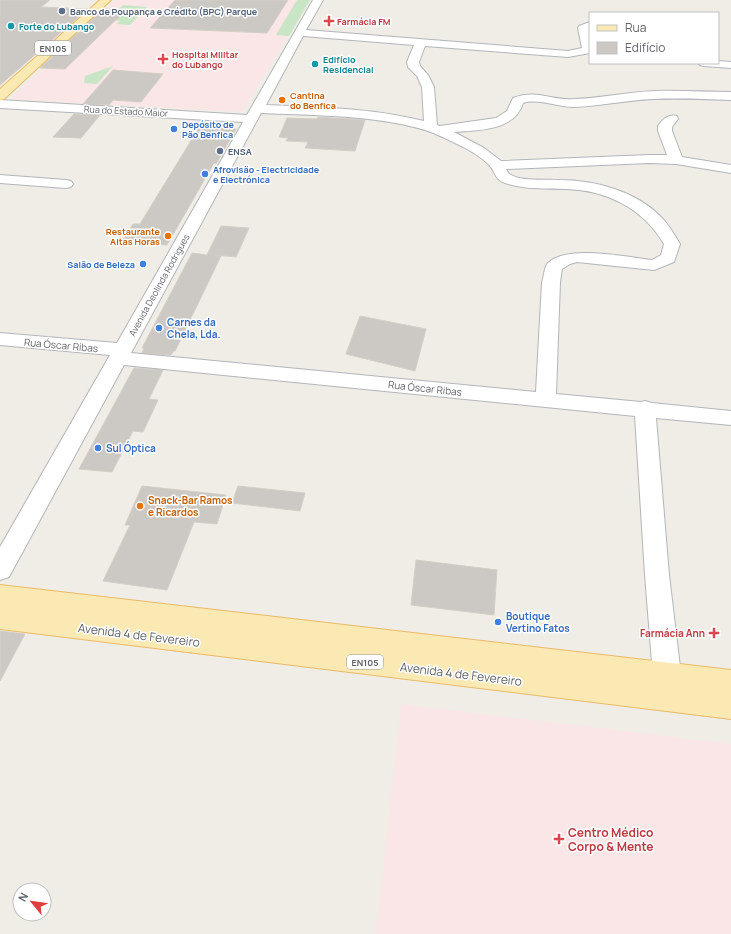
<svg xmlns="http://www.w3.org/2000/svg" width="731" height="934" font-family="Manrope,sans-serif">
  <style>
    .medical { fill: #fae6e6 }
    .green { fill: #c8e5c6 }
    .building { fill: #ccc8c4; stroke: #d4cfc6 }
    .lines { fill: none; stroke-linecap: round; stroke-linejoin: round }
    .minor-casing { stroke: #b2b5b9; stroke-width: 2 }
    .major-casing { stroke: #e9ba67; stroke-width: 2 }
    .minor { fill: #fff; fill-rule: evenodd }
    .major { fill: #fae9b2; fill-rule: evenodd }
    .service-dot { fill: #5c6f8a; stroke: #fff; stroke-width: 1.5 }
    .health-dot { fill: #e0444e; stroke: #fff; stroke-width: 1.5 }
    .culture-dot { fill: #0f9aa8; stroke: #fff; stroke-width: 1.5 }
    .food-dot { fill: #e8710a; stroke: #fff; stroke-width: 1.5 }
    .shop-dot { fill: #3f7fe0; stroke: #fff; stroke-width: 1.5 }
    .labels { text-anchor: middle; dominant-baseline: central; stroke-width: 3; stroke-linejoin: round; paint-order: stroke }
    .far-service-label { font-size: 9px; font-weight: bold; fill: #4e5e75; stroke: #fff; text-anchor: start }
    .far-health-label { font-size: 9px; font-weight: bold; fill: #be3a42; stroke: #fff; text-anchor: start }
    .far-culture-label { font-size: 9px; font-weight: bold; fill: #0d838f; stroke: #fff; text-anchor: start }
    .shield { fill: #fff; stroke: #8f9295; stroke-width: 1 }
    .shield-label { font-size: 9px; font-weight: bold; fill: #5f6367 }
    .far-food-label { font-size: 9px; font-weight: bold; fill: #c56008; stroke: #fff; text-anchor: start }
    .far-street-label { font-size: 9px; fill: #5f6367; stroke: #fff }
    .far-shop-label { font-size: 9px; font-weight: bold; fill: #366cbe; stroke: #fff; text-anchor: start }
    .shop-label { font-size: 10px; font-weight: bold; fill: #366cbe; stroke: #fff; text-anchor: start }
    .street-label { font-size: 10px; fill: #5f6367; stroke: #fff }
    .food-label { font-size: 10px; font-weight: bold; fill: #c56008; stroke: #fff; text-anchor: start }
    .health-label { font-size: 10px; font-weight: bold; fill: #be3a42; stroke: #fff; text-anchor: end }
    .near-street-label { font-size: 12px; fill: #5f6367; stroke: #fff }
    .near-health-label { font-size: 12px; font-weight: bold; fill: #be3a42; stroke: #fff; text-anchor: start }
  </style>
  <rect width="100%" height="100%" fill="#f0ede7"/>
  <!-- medical -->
  <g class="medical">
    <path d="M116 0H310L242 112 10 99Z"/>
    <path d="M401 704 731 744V934H376Z"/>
  </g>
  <!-- green -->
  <g class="green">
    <path d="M297 0H310L289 36 276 35Z"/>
    <path d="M123 5 147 7 130 25 117 24 120 21 108 20Z"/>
    <path d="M113 66 97 84 84 83 85 76Z"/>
  </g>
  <!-- building -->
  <g class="building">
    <path d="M0 0H50L41 7 88 9 0 85Z"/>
    <path d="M175 0H288L267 33 150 28Z"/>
    <path d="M103 9 126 10 65 69 40 68Z"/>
    <path d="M113 70 163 74 141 102 113 100 109 105 83 104Z"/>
    <path d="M74 114 100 115 81 138 53 137Z"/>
    <path d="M318 117 365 120 355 151 305 148 308 142 286 141 288 138 279 137 287 118 317 119Z"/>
    <path d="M200 126 236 129 216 164 214 163 167 245 122 241 133 224H140Z"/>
    <path d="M221 226 249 228 236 257 215 255 221 256 175 351H173L171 355 142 353 144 348H142L192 253 207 255Z"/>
    <path d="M360 316 426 329 415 371 346 354Z"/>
    <path d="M134 368 163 370 149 399 158 400 143 432 133 431 112 472 79 469Z"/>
    <path d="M142 486 226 495 217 524 194 522 167 590 103 581 130 525H125Z"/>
    <path d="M238 486 305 493 300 511 232 503Z"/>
    <path d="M416 560 497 570 494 615 411 605Z"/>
    <path d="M0 631 25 634 0 681Z"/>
  </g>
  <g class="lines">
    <!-- minor casing -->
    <g class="minor-casing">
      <g id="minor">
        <path d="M313 0H323L306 30 568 51 582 48 578 28 579 26 590 22V29H589L590 53 568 57 425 46 419 62 420 66 428 75 434 87 437 125 440 126 496 118 507 111 513 98C538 89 550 101 575 99 602 98 628 92 655 91 680 90 706 92 731 92V100C705 99 679 98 654 99 627 100 601 106 574 107 558 107 537 98 523 103 515 131 478 130 454 132L484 148 501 161 649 155H667L658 131V126C663 119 668 114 677 116L678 119 672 127V131L682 157 731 165V173L676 164 649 163 506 169 509 174C523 182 543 179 560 180 594 180 636 191 661 217 669 225 674 234 680 244L674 262 654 270 577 262 570 264 562 269 560 282 556 394 641 402 645 401 652 403 731 411V425L656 418 669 575 681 675 677 684 667 688 657 684 653 675 645 575 635 416 124 365 9 577 0 580V547L110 355 0 345V333L117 343 243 122 0 108V100L247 115ZM303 36 414 45 407 62 408 67 417 76 422 87 424 121C372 108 319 107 266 105ZM261 113C308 115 355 115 401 124 414 127 426 129 438 135 453 142 479 153 490 166 496 173 495 180 505 183 525 190 545 188 566 189 606 190 643 208 664 244L661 255 652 260C626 257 565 244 547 264 544 269 544 277 542 282L536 392 131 353Z"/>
        <path d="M718 61 731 62V68L704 66 700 65 698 63H718Z"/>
        <path d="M0 175 66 180 71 181 73 184 71 187 66 188 0 183Z"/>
      </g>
    </g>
    <!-- major casing -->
    <g class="major-casing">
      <g id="major">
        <path d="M100 0H111L4 99 0 100V89Z"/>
        <path d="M0 585 731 670V719L0 629Z"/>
      </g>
    </g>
    <!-- minor -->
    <use href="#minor" class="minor"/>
    <!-- major -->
    <use href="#major" class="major"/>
  </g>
  <!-- markers -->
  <g class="service-dot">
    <circle cx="62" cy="11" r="4"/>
    <circle cx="220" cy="151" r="4"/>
  </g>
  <g class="health-dot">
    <path d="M327 15h4v4h4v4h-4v4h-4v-4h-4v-4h4z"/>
    <path d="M161 53h4v4h4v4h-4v4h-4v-4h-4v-4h4z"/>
    <path d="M712 627h4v4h4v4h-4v4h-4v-4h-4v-4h4z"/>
    <path d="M557 833h4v4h4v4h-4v4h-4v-4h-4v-4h4z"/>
  </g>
  <g class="culture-dot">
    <circle cx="11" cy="26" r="4"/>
    <circle cx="315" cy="64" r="4"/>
  </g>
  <g class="food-dot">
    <circle cx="282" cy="100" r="4"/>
    <circle cx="168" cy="236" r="4"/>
    <circle cx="140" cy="506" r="4"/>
  </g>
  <g class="shop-dot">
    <circle cx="174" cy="129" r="4"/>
    <circle cx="205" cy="174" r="4"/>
    <circle cx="143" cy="264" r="4"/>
    <circle cx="159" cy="328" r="4"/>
    <circle cx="98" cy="448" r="4"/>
    <circle cx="498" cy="622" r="4"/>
  </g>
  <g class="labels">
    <!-- far-service labels -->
    <g class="far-service-label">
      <text x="70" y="11">Banco de Poupança e Crédito (BPC) Parque</text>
      <text x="228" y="151">ENSA</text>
    </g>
    <!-- far-health labels -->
    <g class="far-health-label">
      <text x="337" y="21">Farmácia FM</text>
      <text x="172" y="54">Hospital Militar<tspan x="172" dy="10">do Lubango</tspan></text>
    </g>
    <!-- far-culture labels -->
    <g class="far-culture-label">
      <text x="19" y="26">Forte do Lubango</text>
      <text x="323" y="59">Edifício<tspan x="323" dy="10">Residencial</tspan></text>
    </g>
    <!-- shield labels -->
    <g class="shield">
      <rect x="35" y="41" width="36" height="14" rx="3"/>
      <rect x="347" y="655" width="36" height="14" rx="3"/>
    </g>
    <g class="shield-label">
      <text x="53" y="48">EN105</text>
      <text x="365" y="662">EN105</text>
    </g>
    <!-- far-food labels -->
    <g class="far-food-label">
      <text x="290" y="95">Cantina<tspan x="290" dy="10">do Benfica</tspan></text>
      <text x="160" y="231" text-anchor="end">Restaurante<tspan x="160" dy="10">Altas Horas</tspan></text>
    </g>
    <!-- far-street labels -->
    <g class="far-street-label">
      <text transform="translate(126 111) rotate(3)">Rua do Estado Maior</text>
      <text transform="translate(159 285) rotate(-61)">Avenida Deolinda Rodrigues</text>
    </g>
    <!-- far-shop labels -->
    <g class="far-shop-label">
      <text x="182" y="124">Depósito de<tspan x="182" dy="10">Pão Benfica</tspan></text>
      <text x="213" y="169">Afrovisão - Electricidade<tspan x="213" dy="10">e Electrónica</tspan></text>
      <text x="135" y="264" text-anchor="end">Salão de Beleza</text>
    </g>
    <!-- shop labels -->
    <g class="shop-label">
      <text x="167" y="322">Carnes da<tspan x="167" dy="12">Chela, Lda.</tspan></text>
      <text x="106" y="448">Sul Óptica</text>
      <text x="506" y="616">Boutique<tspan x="506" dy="12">Vertino Fatos</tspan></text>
    </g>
    <!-- street labels -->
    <g class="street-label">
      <text transform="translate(61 345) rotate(5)">Rua Óscar Ribas</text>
      <text transform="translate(425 388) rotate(6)">Rua Óscar Ribas</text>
    </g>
    <!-- food labels -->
    <g class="food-label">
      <text x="148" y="500">Snack-Bar Ramos<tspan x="148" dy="12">e Ricardos</tspan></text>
    </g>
    <!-- health labels -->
    <g class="health-label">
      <text x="705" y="633">Farmácia Ann</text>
    </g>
    <!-- near-street labels -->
    <g class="near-street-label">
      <text transform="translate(139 635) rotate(7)">Avenida 4 de Fevereiro</text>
      <text transform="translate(461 674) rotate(7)">Avenida 4 de Fevereiro</text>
    </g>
    <!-- near-health labels -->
    <g class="near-health-label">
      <text x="568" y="832">Centro Médico<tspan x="568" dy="14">Corpo &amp; Mente</tspan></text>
    </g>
  </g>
  <!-- legend -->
  <rect x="589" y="12" width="130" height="52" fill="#ffffff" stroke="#bfc1c2"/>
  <rect x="597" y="25" width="20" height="6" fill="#fae9b2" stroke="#bfc1c2"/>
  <text x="625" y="32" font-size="12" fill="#5f6367">Rua</text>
  <rect x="597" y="42" width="20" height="12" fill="#ccc8c4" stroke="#bfc1c2"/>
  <text x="625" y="52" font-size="12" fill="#5f6367">Edifício</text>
  <!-- north arrow -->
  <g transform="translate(32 902) rotate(299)"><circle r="19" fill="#ffffff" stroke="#bfc1c2"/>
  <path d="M0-3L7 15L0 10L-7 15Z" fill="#df3e3e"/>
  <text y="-6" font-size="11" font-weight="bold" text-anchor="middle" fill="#5f6367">N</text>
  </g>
</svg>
